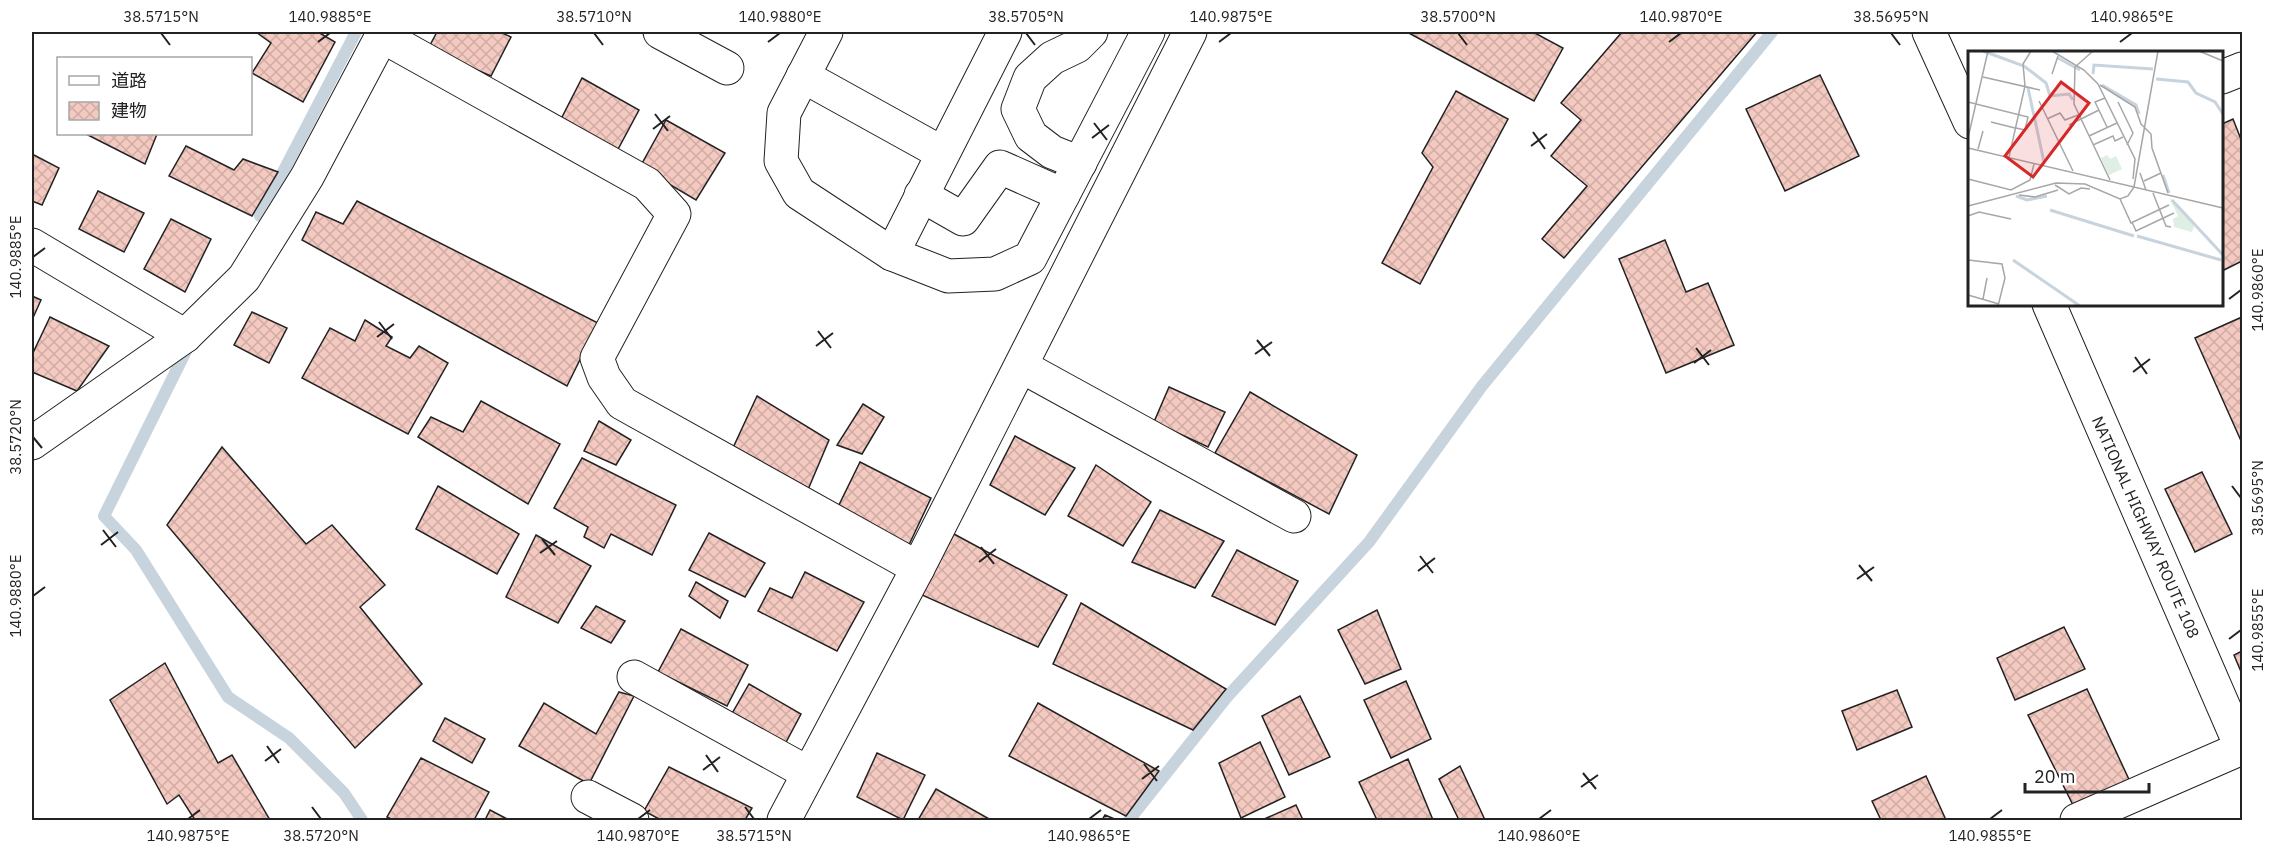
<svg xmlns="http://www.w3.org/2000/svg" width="2274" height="852" font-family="'IBM Plex Sans','Noto Sans JP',sans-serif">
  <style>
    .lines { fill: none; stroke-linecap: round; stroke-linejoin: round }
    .stream { stroke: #c7d3dd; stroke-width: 12 }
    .building { fill: url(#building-cross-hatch); stroke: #222; stroke-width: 1.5 }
    .minor-casing { stroke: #222; stroke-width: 35 }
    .highway-casing { stroke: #222; stroke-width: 35 }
    .minor { stroke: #fff; stroke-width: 33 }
    .highway { stroke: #fff; stroke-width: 33 }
    .ticks { fill: none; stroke: #222; stroke-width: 2 }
    .labels { text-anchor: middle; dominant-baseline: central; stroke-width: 4.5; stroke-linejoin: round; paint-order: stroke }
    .street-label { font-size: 16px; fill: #222; stroke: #fff }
    .inset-river { fill: none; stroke: #c7d3dd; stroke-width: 3 }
    .inset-road { fill: none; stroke: #a7a7a7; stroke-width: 1.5 }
    .view { fill: #d62828; fill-opacity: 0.15; stroke: #d62828; stroke-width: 3 }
    .inset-edge { fill: none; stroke: #222; stroke-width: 3 }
    .neatline { fill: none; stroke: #222; stroke-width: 2 }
    .ticks-label { font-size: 15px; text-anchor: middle; fill: #222 }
  </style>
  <defs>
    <pattern id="building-cross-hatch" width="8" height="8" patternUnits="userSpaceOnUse" patternTransform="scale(1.5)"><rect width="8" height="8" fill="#f3c9c0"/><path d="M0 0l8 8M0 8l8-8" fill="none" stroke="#d0aca5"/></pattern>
  </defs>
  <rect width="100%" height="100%" fill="#fff"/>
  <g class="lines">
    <!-- stream -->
    <g class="stream">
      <path d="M260 216 356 32"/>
      <path d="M186 351 104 516 136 550 228 697 289 738 344 793 362 820"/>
      <path d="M1129 820 1227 697 1369 542 1482 386 1772 32"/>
    </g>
  </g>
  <!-- building -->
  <g class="building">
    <path d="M256 32H318L335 42 303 102 252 73 271 43Z"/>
    <path d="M437 32H500L511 37 491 76 428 49Z"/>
    <path d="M1407 32H1533L1563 48 1534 101Z"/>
    <path d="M1622 32H1757L1564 258 1542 239 1587 186 1551 156 1581 120 1561 103Z"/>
    <path d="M1820 75 1859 156 1785 191 1746 109Z"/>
    <path d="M582 78 639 110 616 153 559 123Z"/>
    <path d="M1456 91 1508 119 1420 284 1382 263 1433 167 1422 153Z"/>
    <path d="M2233 119 2242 142V261L2222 271V124Z"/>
    <path d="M666 120 725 153 696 200 640 167Z"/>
    <path d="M86 134H157L145 164Z"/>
    <path d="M186 146 234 170 243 159 278 172 252 216 169 176Z"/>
    <path d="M32 154 59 168 42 205 32 201Z"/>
    <path d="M98 191 144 213 124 252 79 229Z"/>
    <path d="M357 201 598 323 567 386 302 240 316 212 343 224Z"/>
    <path d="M171 219 211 239 185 292 144 269Z"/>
    <path d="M1665 240 1686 292 1708 283 1734 345 1666 373 1619 259Z"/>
    <path d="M32 296 41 300 32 320Z"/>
    <path d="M252 312 287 328 269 363 234 345Z"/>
    <path d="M50 317 109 346 77 391 32 372V355Z"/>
    <path d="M2242 317V443L2195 338Z"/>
    <path d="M365 320 392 337 386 346 410 358 419 346 448 363 408 434 302 378 330 328 355 341Z"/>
    <path d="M1169 387 1225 412 1208 447 1154 422Z"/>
    <path d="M1250 392 1357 455 1329 514 1215 453Z"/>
    <path d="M757 396 829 440 807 492 732 450Z"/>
    <path d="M481 401 560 444 528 504 418 437 431 417 463 432Z"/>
    <path d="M863 404 884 417 862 454 837 445Z"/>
    <path d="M599 421 631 440 616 465 584 451Z"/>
    <path d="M1015 436 1075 468 1045 515 990 485Z"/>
    <path d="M222 447 306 544 332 525 385 585 360 607 422 684 355 748 167 525Z"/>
    <path d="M582 458 676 505 652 555 611 534 604 548 584 537 588 527 554 508Z"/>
    <path d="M860 462 931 498 908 547 837 509Z"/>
    <path d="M1096 465 1151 502 1123 546 1068 516Z"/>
    <path d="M2202 472 2232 534 2195 552 2165 489Z"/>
    <path d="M438 486 519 534 497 574 416 529Z"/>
    <path d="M1160 510 1224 541 1195 588 1132 562Z"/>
    <path d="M709 533 765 563 745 597 689 570Z"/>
    <path d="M954 534 1067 595 1038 647 922 595Z"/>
    <path d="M536 535 591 566 558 623 506 597Z"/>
    <path d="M1237 550 1298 581 1275 625 1212 596Z"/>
    <path d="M805 572 864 602 837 651 758 611 770 588 792 598Z"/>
    <path d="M696 582 728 601 720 618 689 596Z"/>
    <path d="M1081 603 1226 689 1193 730 1053 664Z"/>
    <path d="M596 606 625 621 611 643 581 628Z"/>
    <path d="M1377 610 1401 669 1365 684 1338 630Z"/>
    <path d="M2064 627 2085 669 2015 700 1997 658Z"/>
    <path d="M681 629 748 665 727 706 658 672Z"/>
    <path d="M2242 651V674L2234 655Z"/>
    <path d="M165 663 218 763 232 755 270 820H195L179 795 167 804 110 700Z"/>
    <path d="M1406 681 1431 739 1391 758 1364 700Z"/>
    <path d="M749 684 801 714 784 746 730 717Z"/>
    <path d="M2087 689 2132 786 2076 811 2028 715Z"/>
    <path d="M1897 690 1912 727 1857 750 1842 711Z"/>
    <path d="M619 692 634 696 589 784 519 746 544 703 596 734Z"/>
    <path d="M1300 696 1330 757 1289 775 1262 716Z"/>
    <path d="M1038 703 1159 771 1126 816 1009 756Z"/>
    <path d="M445 718 485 739 472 763 433 741Z"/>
    <path d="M1260 742 1285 797 1241 818 1219 763Z"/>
    <path d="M877 753 925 775 903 820 857 797Z"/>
    <path d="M421 758 489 792 474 820H393L387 817Z"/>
    <path d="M1408 759 1433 820H1377L1359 782Z"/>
    <path d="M1460 766 1485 820H1459L1439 779Z"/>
    <path d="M669 767 752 808 745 820H661L644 811Z"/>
    <path d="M1926 776 1946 820H1881L1872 801Z"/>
    <path d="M936 789 991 820H918Z"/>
    <path d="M1296 805 1303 820H1262Z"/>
    <path d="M490 810 509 820H485Z"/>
    <path d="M1105 815 1117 820H1102Z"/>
  </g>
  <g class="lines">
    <!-- minor casing -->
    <g class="minor-casing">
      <g id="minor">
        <path d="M660 32 727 68"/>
        <path d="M826 32 784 113 781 161 799 193 892 254 948 276 995 274 1030 258 1148 32"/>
        <path d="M382 36 647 184 674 214 597 358 604 377 622 403 918 568"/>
        <path d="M803 76 942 153"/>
        <path d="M2222 77 2242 69"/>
        <path d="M1080 163 1052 152 1031 136 1018 109 1030 78 1052 58 1077 46 1091 32"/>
        <path d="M921 195 963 219 1000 167 1063 195"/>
        <path d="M32 245 185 336"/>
        <path d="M892 254 1005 32"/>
        <path d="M1021 366 1294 516"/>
        <path d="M32 443 185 336 244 278 307 177 384 32"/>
        <path d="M634 677 808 773"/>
        <path d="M588 797 632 820"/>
        <path d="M784 820 918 568 1190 32"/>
        <path d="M2077 820 2242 748"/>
      </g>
    </g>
    <!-- highway casing -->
    <g class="highway-casing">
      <g id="highway">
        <path d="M1929 32 1970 122"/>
        <path d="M2049 304 2242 749"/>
      </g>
    </g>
    <!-- minor -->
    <use href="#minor" class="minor"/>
    <!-- highway -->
    <use href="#highway" class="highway"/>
  </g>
  <!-- ticks -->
  <path class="ticks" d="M161 33 170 45M594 33 603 45M1026 33 1035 45M1458 33 1467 45M1891 33 1900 45M318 42 330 33M768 42 780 33M1219 42 1231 33M1669 42 1681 33M2120 42 2132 33M655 114 668 131M1094 123 1107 140M653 129 670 116M1533 132 1545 149M1092 138 1109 125M1531 146 1547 134M33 257 45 248M2229 299 2241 290M379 322 392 339M818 331 831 348M377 337 394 324M1257 340 1270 356M816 346 833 333M1696 348 1709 365M1255 354 1272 342M2135 357 2147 374M1694 363 1711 350M2133 372 2150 359M33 437 42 448M2232 486 2241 498M103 530 116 547M542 539 555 555M101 545 118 532M981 547 994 564M540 553 557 541M1420 556 1433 573M979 562 996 549M1859 565 1872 581M1418 571 1435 558M1857 579 1874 567M33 596 45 587M2229 639 2241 630M267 746 279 763M706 755 718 772M265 761 281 749M1144 764 1157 781M703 770 720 757M1583 773 1596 789M1142 779 1159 766M1581 787 1598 775M312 807 321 819M745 807 754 819M188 819 200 810M638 819 650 810M1089 819 1101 810M1539 819 1551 810M1990 819 2002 810"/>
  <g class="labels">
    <!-- street labels -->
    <g class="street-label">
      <text transform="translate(2146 527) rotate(66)">NATIONAL HIGHWAY ROUTE 108</text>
    </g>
  </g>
  <!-- overview -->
  <g transform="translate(1968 51)">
    <rect width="255" height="255" fill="#fff"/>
    <path d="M139 104 142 108 148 105 154 118 141 124 133 107ZM201 146 227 173 224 181 206 176 205 168 210 165Z" fill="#e0efe3"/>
    <path class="inset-river" d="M15 0 56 15 78 32 82 45 101 43 105 49M90 7 112 19M125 23 126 14 185 18M188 28 220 31 228 42 247 51 255 63M134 34 168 54 171 63M60 37 76 111M195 124 201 142M48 145 59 149 79 145M204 149 255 204M82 159 166 185M169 185 253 209M45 209 112 255"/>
    <path class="inset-road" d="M84 0 116 19 130 33 167 108 165 128M125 0 107 16 106 53 142 129M231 0 255 10M84 23 90 5M15 26 72 39M132 34 167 56 173 73 183 83 184 97 200 142M137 47 127 51 139 76M71 50 105 120M0 51 60 66 57 79 48 77M150 51 165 82 159 94M79 68 92 62 97 69 110 64M23 71 47 77M101 74 131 59M121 85 149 72M0 87 20 0M125 94 145 85 147 90 155 86M0 97 255 157M10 98 15 80M41 106 57 35 55 13 63 0M172 122 178 139M0 128 43 139 62 129 66 113M176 130 193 122M87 134 101 143 113 137 122 138M166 136 190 0M185 142 198 175 203 176M51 144 67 146 90 139M152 148 163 172 201 154M0 155 88 132 117 133 152 148 160 145 166 136M0 165 11 161 43 168M164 171 168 180 206 162M0 209 34 213 37 227 30 255M0 244 31 253M15 248 19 227"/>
    <path class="view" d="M93 31 121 52 65 126 37 105Z"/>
    <rect width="255" height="255" class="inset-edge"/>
  </g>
  <!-- border -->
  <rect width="2274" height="852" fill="none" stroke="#ffffff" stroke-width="66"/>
  <!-- legend -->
  <rect x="57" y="57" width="195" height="78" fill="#ffffff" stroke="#a7a7a7" stroke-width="1.5"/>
  <rect x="69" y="76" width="30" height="9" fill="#ffffff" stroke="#a7a7a7" stroke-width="1.5"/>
  <text x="111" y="87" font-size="18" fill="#222222">道路</text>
  <rect x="69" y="102" width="30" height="18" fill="url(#building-cross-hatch)" stroke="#a7a7a7" stroke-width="1.5"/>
  <text x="111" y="117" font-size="18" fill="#222222">建物</text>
  <!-- scale -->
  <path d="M2025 783v9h124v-9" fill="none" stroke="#222222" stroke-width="3"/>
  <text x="2034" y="783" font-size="18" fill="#222222" stroke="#ffffff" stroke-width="4.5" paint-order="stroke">20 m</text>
  <rect x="33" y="33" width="2208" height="786" class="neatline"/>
  <g class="ticks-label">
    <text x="161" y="22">38.5715°N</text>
    <text x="330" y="22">140.9885°E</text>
    <text x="594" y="22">38.5710°N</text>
    <text x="780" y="22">140.9880°E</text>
    <text x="1026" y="22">38.5705°N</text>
    <text x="1231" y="22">140.9875°E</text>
    <text x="1458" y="22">38.5700°N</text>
    <text x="1681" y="22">140.9870°E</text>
    <text x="1891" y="22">38.5695°N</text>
    <text x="2132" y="22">140.9865°E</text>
    <text transform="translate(16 257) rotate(-90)" y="5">140.9885°E</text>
    <text transform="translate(2258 290) rotate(-90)" y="5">140.9860°E</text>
    <text transform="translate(16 437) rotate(-90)" y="5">38.5720°N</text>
    <text transform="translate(2258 498) rotate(-90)" y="5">38.5695°N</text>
    <text transform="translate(16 596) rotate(-90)" y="5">140.9880°E</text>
    <text transform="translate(2258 630) rotate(-90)" y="5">140.9855°E</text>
    <text x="188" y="841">140.9875°E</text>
    <text x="321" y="841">38.5720°N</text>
    <text x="638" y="841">140.9870°E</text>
    <text x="754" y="841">38.5715°N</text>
    <text x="1089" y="841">140.9865°E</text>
    <text x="1539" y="841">140.9860°E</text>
    <text x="1990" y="841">140.9855°E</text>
  </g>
</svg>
